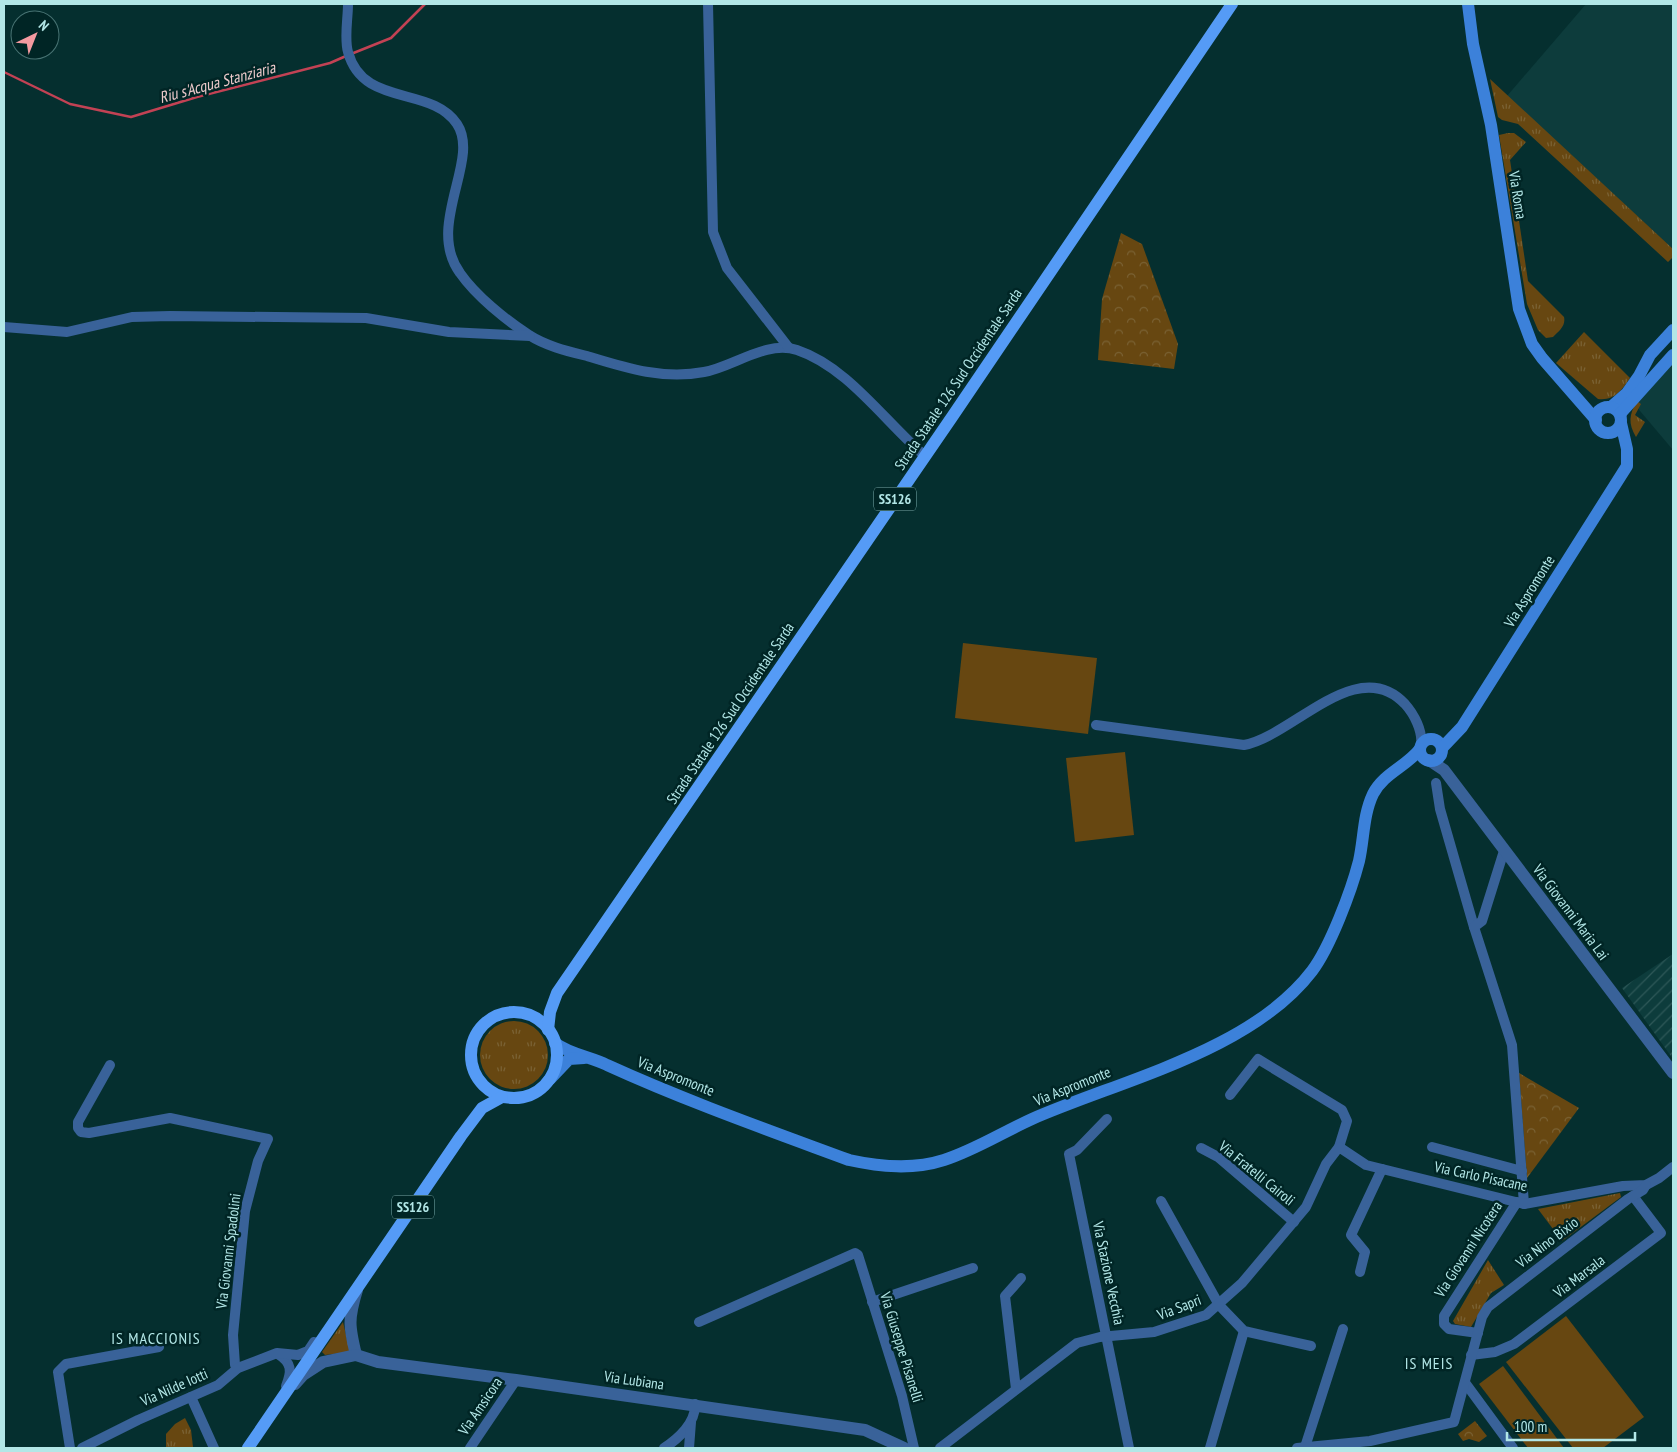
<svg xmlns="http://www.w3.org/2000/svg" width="1677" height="1452" font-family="'PT Sans Narrow',sans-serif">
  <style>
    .built { fill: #0d3c3c }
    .industrial { fill: url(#industrial-furrows) }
    .grass { fill: url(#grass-tufts) }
    .park { fill: url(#park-crowns) }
    .pitch { fill: #674711 }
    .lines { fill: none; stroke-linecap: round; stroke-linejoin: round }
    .stream { stroke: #c24254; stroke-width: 2.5 }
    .minor { stroke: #396299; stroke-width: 10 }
    .tertiary { stroke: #396299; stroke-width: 12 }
    .secondary { stroke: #3c81da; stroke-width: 12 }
    .primary { stroke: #559bf6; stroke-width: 12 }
    .labels { text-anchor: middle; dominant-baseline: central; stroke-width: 5; stroke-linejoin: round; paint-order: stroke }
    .shield { fill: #002525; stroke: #7dadad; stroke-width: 1 }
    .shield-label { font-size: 14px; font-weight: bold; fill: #b2e7e7 }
    .street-label { font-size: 15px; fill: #b2e7e7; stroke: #002525 }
    .water-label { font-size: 16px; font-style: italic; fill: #eccacb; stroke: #002525 }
    .neighbourhood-label { font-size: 16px; letter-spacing: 1px; fill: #b2e7e7; stroke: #002525 }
  </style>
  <defs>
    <pattern id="industrial-furrows" width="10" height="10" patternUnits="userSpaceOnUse" patternTransform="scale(1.25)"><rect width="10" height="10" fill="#0d3c3c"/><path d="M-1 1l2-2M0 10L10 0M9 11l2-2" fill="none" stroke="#2e5858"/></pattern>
    <pattern id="grass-tufts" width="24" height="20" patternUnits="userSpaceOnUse" patternTransform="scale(1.25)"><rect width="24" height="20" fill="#674711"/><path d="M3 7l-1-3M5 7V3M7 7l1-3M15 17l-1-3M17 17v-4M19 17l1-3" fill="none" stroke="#7a6234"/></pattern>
    <pattern id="park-crowns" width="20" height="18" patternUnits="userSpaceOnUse" patternTransform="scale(1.25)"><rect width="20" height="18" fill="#674711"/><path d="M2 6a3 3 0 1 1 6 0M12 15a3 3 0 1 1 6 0" fill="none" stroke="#7a6234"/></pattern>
  </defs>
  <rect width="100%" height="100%" fill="#052f2f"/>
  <!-- built -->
  <g class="built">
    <path d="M1586 4H1673V249L1507 96Z"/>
    <path d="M1673 363V450L1635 405Z"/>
  </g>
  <!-- industrial -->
  <path class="industrial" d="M1673 954V1059L1622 988Z"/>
  <!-- grass -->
  <g class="grass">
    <path d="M1490 79 1673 249V257L1668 262 1518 124 1502 120 1498 117Z"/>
    <path d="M1508 133H1514L1526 142 1510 160 1528 281 1564 317C1566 326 1559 331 1553 337L1546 338 1538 330 1527 304 1499 135Z"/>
    <path d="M1584 332 1630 378C1622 390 1614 401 1598 399L1556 363Z"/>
    <path d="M1637 401 1641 404 1635 415 1645 422 1636 437C1628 423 1629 415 1637 401Z"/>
    <circle cx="514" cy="1055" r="34"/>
    <path d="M1620 1193 1621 1197 1562 1241 1538 1209Z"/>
    <path d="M1488 1260 1504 1285 1491 1293 1471 1327 1455 1324 1453 1321Z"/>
    <path d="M343 1322 350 1352 325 1355 322 1352Z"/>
    <path d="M185 1418 191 1430 193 1447 166 1448V1434L175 1424Z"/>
  </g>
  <!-- park -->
  <g class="park">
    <path d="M1121 233 1142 244 1178 344 1174 369 1098 360 1102 299Z"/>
    <path d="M1519 1073 1579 1108 1527 1178Z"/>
    <path d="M1475 1421 1487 1436 1479 1442 1469 1439 1463 1441 1458 1434Z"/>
  </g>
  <!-- pitch -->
  <g class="pitch">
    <path d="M963 643 1097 658 1088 734 955 718Z"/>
    <path d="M1125 752 1134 835 1075 842 1066 758Z"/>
    <path d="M1566 1316 1644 1417 1603 1448H1573L1506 1362Z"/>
    <path d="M1503 1366 1564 1448H1528L1479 1384Z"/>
  </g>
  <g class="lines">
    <!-- stream -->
    <g class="stream">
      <path d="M351 54 391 38 425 4"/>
      <path d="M4 72 70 104 131 117 197 97 330 63 346 56"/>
    </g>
    <!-- minor -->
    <g class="minor">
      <path d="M348 4C348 19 344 38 348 52 363 108 431 85 457 124 481 160 425 225 460 273 476 296 506 320 529 335 546 346 567 351 587 356 626 368 663 380 704 372 733 367 766 340 797 350 848 367 885 422 925 456"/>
      <path d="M708 4 713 232 727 268 789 348"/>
      <path d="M4 327 67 332 132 317 170 316 366 318 449 332 530 336"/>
      <path d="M1096 725 1244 745C1293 736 1357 653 1405 704 1414 714 1423 731 1421 745"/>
      <path d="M1436 783 1440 809 1474 927"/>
      <path d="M1505 852 1503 854 1482 921 1474 927 1512 1045 1524 1204"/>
      <path d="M110 1065 78 1122V1128L81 1132 89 1133 170 1118 268 1139 258 1161 245 1211 233 1335 235 1365 238 1368"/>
      <path d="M1230 1095 1258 1059 1342 1110 1347 1121 1339 1147"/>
      <path d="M1107 1119 1077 1150 1069 1154 1129 1448"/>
      <path d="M1432 1147 1522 1171"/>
      <path d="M1201 1148 1218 1157 1294 1222"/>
      <path d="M1161 1201 1219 1305 1244 1331 1311 1346"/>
      <path d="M1360 1272 1365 1252 1351 1235 1382 1169"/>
      <path d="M872 1302 973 1268"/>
      <path d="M699 1322 855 1253 858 1255 902 1396 914 1448"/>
      <path d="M1478 1333 1449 1329 1444 1324V1316L1517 1202"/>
      <path d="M278 1354C292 1363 292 1371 286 1386"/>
      <path d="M1471 1355 1495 1352 1514 1344 1661 1233 1633 1196"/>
      <path d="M1466 1384 1513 1448"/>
      <path d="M1016 1389 1005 1296 1021 1278"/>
      <path d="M191 1397 214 1448"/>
      <path d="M1305 1447 1343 1329"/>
      <path d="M70 1448 58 1372 66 1364 159 1347"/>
      <path d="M82 1448 138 1420 218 1385 238 1368 277 1353 298 1355 308 1351 314 1342"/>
      <path d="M470 1448 516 1380"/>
      <path d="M664 1448C678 1439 696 1423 695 1404"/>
      <path d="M689 1448 691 1422"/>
      <path d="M940 1448 1077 1343 1100 1337 1154 1332 1206 1315 1242 1283 1306 1207 1326 1164 1339 1147 1366 1165 1524 1204 1623 1186 1646 1185 1659 1178 1673 1167"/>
      <path d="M1210 1448 1244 1331"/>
      <path d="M1297 1448 1370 1441 1454 1422 1482 1317 1488 1307 1628 1199 1643 1190 1646 1185"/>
    </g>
    <!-- tertiary -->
    <g class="tertiary">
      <path d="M1429 760 1444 770 1673 1073"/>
      <path d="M356 1355C349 1326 348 1319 357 1290"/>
      <path d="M295 1384 303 1375 323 1362 356 1355 378 1362 516 1380 865 1430 904 1448"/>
    </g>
    <!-- secondary -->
    <g class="secondary">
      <path d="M1468 4 1473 44 1491 125 1519 309 1532 344 1542 358 1596 420"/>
      <path d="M1611 407 1627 393 1639 376 1650 355 1673 330"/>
      <circle cx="1608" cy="420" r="13"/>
      <path d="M1620 414 1673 355"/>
      <circle cx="1431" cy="750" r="11"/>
      <path d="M1442 748 1462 727 1627 466V449L1621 423"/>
      <path d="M555 1043C569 1054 591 1057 607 1065 686 1101 768 1130 849 1160 881 1167 913 1170 944 1160 975 1150 1003 1132 1032 1119 1121 1080 1251 1051 1312 971 1330 947 1351 892 1359 861 1364 839 1363 815 1373 794 1384 773 1406 767 1420 749"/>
      <path d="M550 1079 569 1059 584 1058"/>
    </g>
    <!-- primary -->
    <g class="primary">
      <circle cx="514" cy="1055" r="43"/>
      <path d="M548 1030 550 1012 557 993 952 417 1232 4"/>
      <path d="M248 1448 461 1136 482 1108 502 1097"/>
    </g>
  </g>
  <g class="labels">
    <!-- shield labels -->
    <g class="shield">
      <rect x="874" y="487.5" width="42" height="23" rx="4"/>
      <rect x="392" y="1195.5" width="42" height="23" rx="4"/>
    </g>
    <g class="shield-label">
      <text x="895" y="499">SS126</text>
      <text x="413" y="1207">SS126</text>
    </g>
    <!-- street labels -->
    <g class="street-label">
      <text transform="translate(1518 195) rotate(81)">Via Roma</text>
      <text transform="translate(958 379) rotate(-56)">Strada Statale 126 Sud Occidentale Sarda</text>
      <text transform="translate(1529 591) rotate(-58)">Via Aspromonte</text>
      <text transform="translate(730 713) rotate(-56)">Strada Statale 126 Sud Occidentale Sarda</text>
      <text transform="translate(1571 912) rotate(53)">Via Giovanni Maria Lai</text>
      <text transform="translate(676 1076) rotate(22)">Via Aspromonte</text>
      <text transform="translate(1072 1086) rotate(-22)">Via Aspromonte</text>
      <text transform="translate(1257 1173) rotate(39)">Via Fratelli Cairoli</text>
      <text transform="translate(1481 1176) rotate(12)">Via Carlo Pisacane</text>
      <text transform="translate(1547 1242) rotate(-37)">Via Nino Bixio</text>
      <text transform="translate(1468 1249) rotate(-57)">Via Giovanni Nicotera</text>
      <text transform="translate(228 1251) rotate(-83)">Via Giovanni Spadolini</text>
      <text transform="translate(1109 1273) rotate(78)">Via Stazione Vecchia</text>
      <text transform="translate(1579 1276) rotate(-37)">Via Marsala</text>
      <text transform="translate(1179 1307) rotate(-21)">Via Sapri</text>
      <text transform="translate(902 1347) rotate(73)">Via Giuseppe Pisanelli</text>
      <text transform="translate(634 1380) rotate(8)">Via Lubiana</text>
      <text transform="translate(174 1387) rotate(-24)">Via Nilde Iotti</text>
      <text transform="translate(480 1406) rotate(-56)">Via Amsicora</text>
    </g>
    <!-- water labels -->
    <g class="water-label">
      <text transform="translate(217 82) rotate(-15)">Riu s'Acqua Stanziaria</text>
    </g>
    <!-- neighbourhood labels -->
    <g class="neighbourhood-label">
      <text x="156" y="1338">IS MACCIONIS</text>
      <text x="1429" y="1363">IS MEIS</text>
    </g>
  </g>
  <!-- border -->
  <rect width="1677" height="1452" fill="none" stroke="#b2e7e7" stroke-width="10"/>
  <!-- north arrow -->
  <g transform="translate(35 35) rotate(43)"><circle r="24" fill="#002525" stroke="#477373"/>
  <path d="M0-4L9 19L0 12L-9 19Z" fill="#f49aa0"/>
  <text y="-8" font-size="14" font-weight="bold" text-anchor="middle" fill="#b2e7e7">N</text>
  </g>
  <!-- scale -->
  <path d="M1507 1432v8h128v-8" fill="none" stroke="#b2e7e7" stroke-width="2.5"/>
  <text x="1514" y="1432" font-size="15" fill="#b2e7e7" stroke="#002525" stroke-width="4" paint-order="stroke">100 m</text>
</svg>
